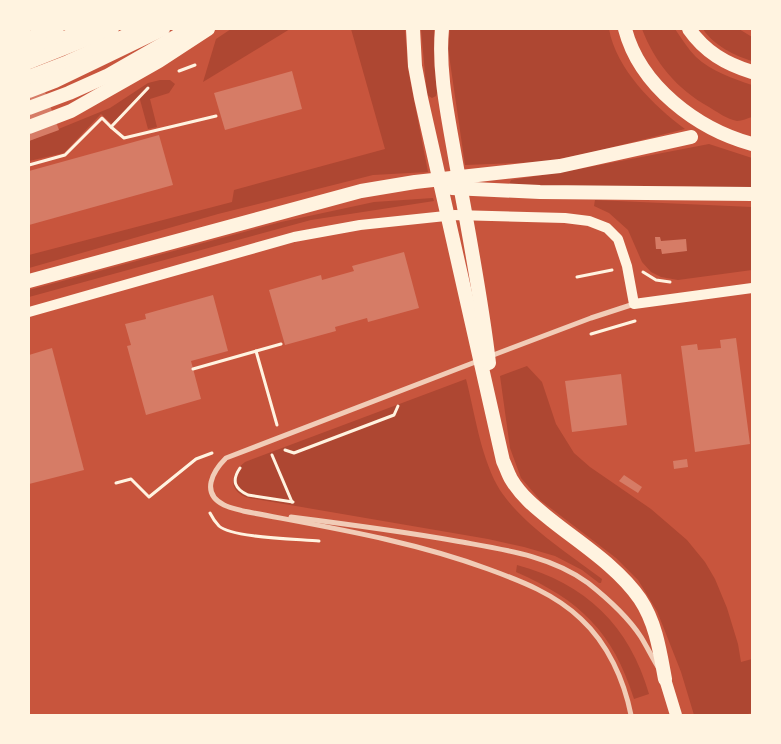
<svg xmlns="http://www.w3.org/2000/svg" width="781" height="744" font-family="Manrope,sans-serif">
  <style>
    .green { fill: #ae4732 }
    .building { fill: #d67c66 }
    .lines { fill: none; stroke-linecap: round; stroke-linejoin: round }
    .path { stroke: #fff3e0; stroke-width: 3 }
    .minor { stroke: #f1ccb7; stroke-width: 5 }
    .secondary { stroke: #fff3e0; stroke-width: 10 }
    .primary { stroke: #fff3e0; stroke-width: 12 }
    .trunk { stroke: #fff3e0; stroke-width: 14 }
  </style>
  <rect width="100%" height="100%" fill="#c8553d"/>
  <!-- green -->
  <g class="green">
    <path d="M231 29H290L203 82 216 39Z"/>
    <path d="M351 29H405L408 69 428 172 373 175 218 214 29 268V255L232 202 234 190 385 149Z"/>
    <path d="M421 29H434V61L437 93 436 96 432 98 427 95Z"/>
    <path d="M450 29H609C616 69 654 106 685 129L593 152 544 162 465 165 448 48Z"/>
    <path d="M642 29H675C682 39 688 49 696 57 711 71 734 79 752 85V117C748 118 742 121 737 121 727 119 717 112 709 107 677 89 655 63 642 29Z"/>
    <path d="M703 29H739L752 37V61C735 56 713 45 703 29Z"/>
    <path d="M160 80H170L175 84 169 93 150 99 157 127 148 129 139 96 112 124 101 114 64 153 29 161V141L110 108 148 83Z"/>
    <path d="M709 144 752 158V189L685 186 547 187 509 184 511 180 574 170Z"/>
    <path d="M433 198 434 201 311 220 29 297V290L281 222 374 202Z"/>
    <path d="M595 200 752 207V270L678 280 661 277 651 272 642 262 628 230 609 213 594 206Z"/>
    <path d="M527 366 542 382 556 424 574 453 590 467 651 509 687 540 705 562 715 579 727 608 738 644 741 662 752 659V713L744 715H694L681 672 657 611 638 580 616 558 540 500 521 478 510 448 500 376Z"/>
    <path d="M466 379C475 414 480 453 497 485 517 521 569 554 602 579L601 583H599L582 570 555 556 524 547 488 539 249 498C228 492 229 474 245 462Z"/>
    <path d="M517 565C585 583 630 626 649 694L634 699C613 632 580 600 516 572Z"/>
  </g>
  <!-- building -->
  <g class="building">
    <path d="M29 48 59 130 29 141Z"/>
    <path d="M292 71 302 109 225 130 214 93Z"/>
    <path d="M159 135 173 185 29 225V171Z"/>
    <path d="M655 237H660L661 241 686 239 687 251 662 254 661 249H656Z"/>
    <path d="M404 252 419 308 368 322 367 318 335 327 336 331 285 345 269 290 321 275 322 280 354 271 352 266Z"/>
    <path d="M213 295 228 351 191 361 201 399 146 415 127 346 131 345 125 324 146 319 145 314Z"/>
    <path d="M736 338 750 444 695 452 681 346 697 344 698 350 721 348 720 340Z"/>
    <path d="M52 348 84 470 29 484V355Z"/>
    <path d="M621 374 627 425 572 432 565 381Z"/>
    <path d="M687 459 688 467 674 469 673 461Z"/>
    <path d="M624 475 642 487 638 493 619 481Z"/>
  </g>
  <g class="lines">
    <!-- path -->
    <g class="path">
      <path d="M179 71 195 65"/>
      <path d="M111 127 124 138 216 116"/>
      <path d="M29 165 65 155 102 118 111 127 148 88"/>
      <path d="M643 272 656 280 670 282"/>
      <path d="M577 277 612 270"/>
      <path d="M591 334 635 321"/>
      <path d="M256 351 277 425"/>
      <path d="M193 369 281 344"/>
      <path d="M285 450 294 453 394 415 398 406"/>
      <path d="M272 455 292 502"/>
      <path d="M240 468C231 481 235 489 248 495L293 502"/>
      <path d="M116 483 131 479 149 497 196 459 212 453"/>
      <path d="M210 513C212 517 215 522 219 526 232 538 299 539 319 541"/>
    </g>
    <!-- minor -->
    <g class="minor">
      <path d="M488 357 591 318 634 304"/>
      <path d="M478 361 226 458C213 471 200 493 224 505 230 508 237 509 243 511 326 527 409 540 488 569 521 581 555 594 581 619 608 644 624 680 631 715"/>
      <path d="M291 517C346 524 401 531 456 541 500 549 550 555 588 583 607 598 628 617 641 637 647 647 652 657 658 667"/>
    </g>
    <!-- secondary -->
    <path class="secondary" d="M29 312 294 237 360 225 455 215 565 218 589 221 607 228 618 239 627 266 634 304 752 288"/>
    <!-- primary -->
    <path class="primary" d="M665 679 676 715"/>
    <!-- trunk -->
    <g class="trunk">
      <path d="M413 29 415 66 421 98 503 461C506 467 508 474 511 479 521 496 536 508 551 520 581 544 618 567 640 599 656 623 660 652 665 679"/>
      <path d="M442 29C438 71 448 116 455 157 467 225 481 294 489 363"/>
      <path d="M625 29C640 86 697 129 752 144"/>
      <path d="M689 29C705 52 726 64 752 72"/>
      <path d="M29 38 57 29"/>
      <path d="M29 52 87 29"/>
      <path d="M29 62 112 29"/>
      <path d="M29 77 68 62 141 29"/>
      <path d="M29 91 55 81 163 29"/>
      <path d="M29 108 69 93 107 76 189 29"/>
      <path d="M29 127 71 111 159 61 208 29"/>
      <path d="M452 188 540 192 752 194"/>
      <path d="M29 281 361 191 415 182 560 166 691 137"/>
    </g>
  </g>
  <!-- border -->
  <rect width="781" height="744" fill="none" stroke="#fff3e0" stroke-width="60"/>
</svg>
